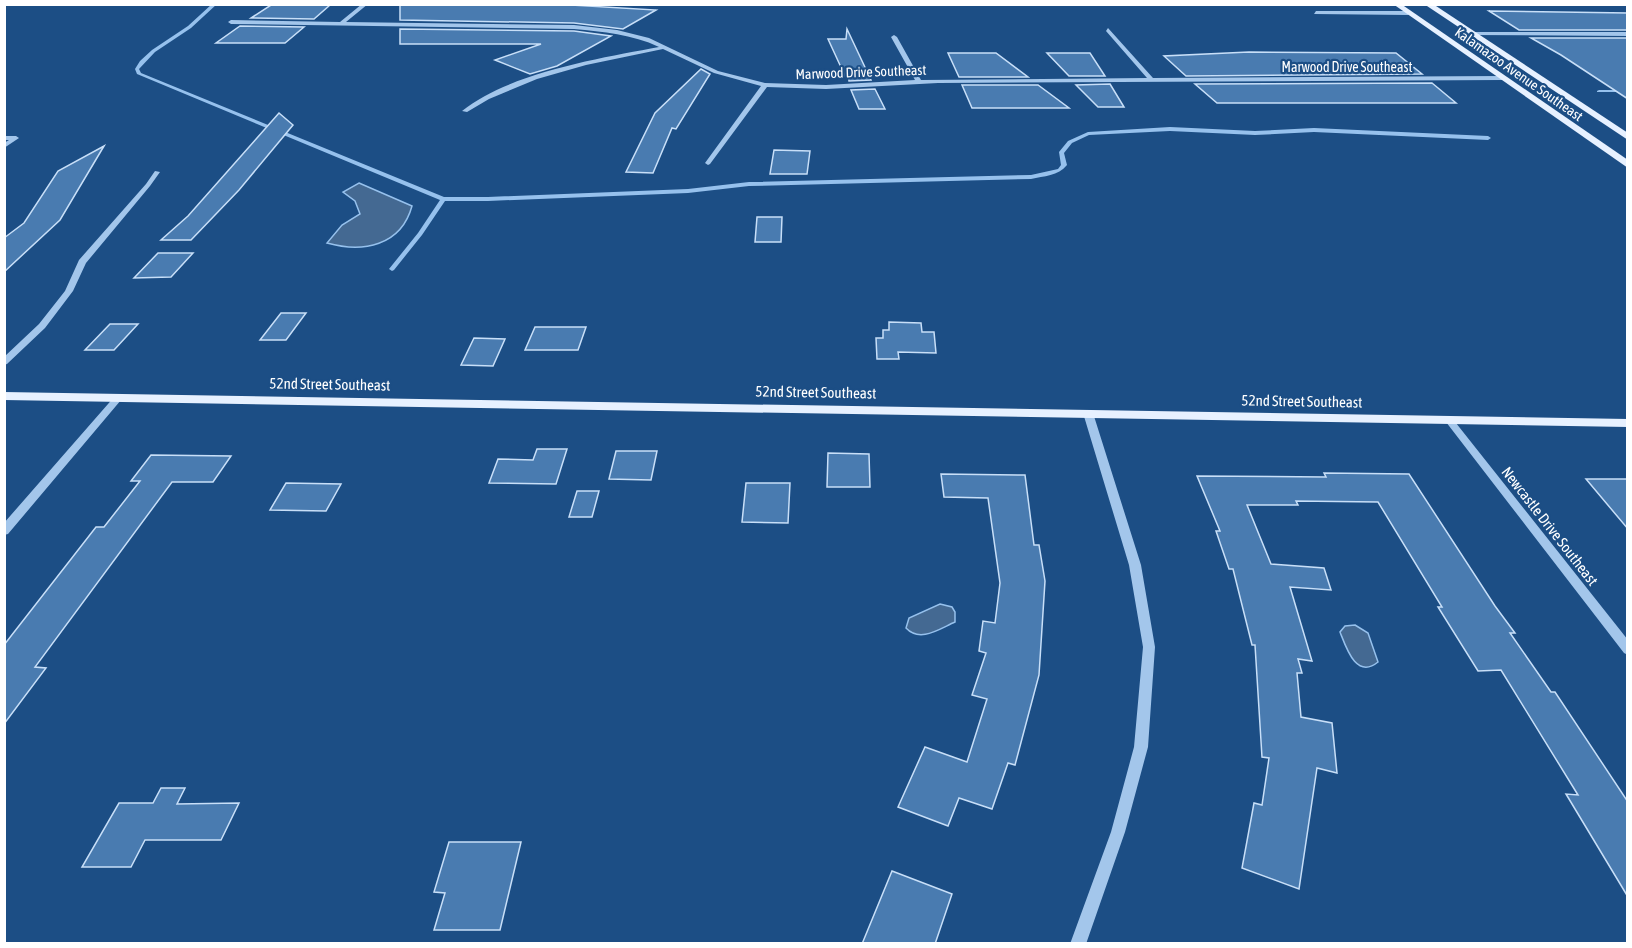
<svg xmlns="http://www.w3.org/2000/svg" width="1632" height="948" font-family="'Asap Condensed',sans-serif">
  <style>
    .water { fill: #446992; stroke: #96c1ed; stroke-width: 1.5 }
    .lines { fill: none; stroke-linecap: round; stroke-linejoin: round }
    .stream { fill: #96c1ed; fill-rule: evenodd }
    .building { fill: #497bb0; stroke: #c8dff8; stroke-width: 1.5 }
    .minor { fill: #a3c6eb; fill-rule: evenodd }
    .major { fill: #e7f1ff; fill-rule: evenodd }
    .labels { text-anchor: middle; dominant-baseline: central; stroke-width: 4.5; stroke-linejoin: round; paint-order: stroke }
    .far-street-label { font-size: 14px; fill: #fff; stroke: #1c4e85 }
    .street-label { font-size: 15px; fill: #fff; stroke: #1c4e85 }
  </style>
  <rect width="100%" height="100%" fill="#1c4e85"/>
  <!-- water -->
  <g class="water">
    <path d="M359 183 412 206C401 246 363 253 327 243L342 225 360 214 355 201 343 192Z"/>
    <path d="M940 604 952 607 955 612V622C939 629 920 643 906 628L909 618Z"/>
    <path d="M1355 625 1368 633 1378 662C1356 680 1346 647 1340 632L1345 626Z"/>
  </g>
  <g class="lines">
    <!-- stream -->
    <g class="stream">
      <path d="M212 4H217L191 28 155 52 139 69 141 73 444 197H488L688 189 749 182 1031 175 1058 169 1061 165 1059 152 1068 141 1088 132 1170 127 1255 131 1314 128 1488 136 1491 138 1488 140 1314 132 1255 135 1170 131 1089 135 1072 143 1064 153 1067 165C1058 176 1044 176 1031 179L749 186 688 193 488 201H445L422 235 394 270 392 271 389 269 418 233 440 200 137 74 135 69 140 61 152 50 188 26Z"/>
      <path d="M1599 90H1624L1626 91 1624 92H1597V91Z"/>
    </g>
  </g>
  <!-- building -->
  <g class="building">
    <path d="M400 4H554L656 10 623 29 574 23 400 20Z"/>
    <path d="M271 5H330L314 19 251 18Z"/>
    <path d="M1489 11 1628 13V30H1519Z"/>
    <path d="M240 26 304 27 285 43H216Z"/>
    <path d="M400 29 574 31 611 36 557 66 530 74 495 60 541 44H400Z"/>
    <path d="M847 29 871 80 849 81 848 71 845 76 828 39H846Z"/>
    <path d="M1531 38H1628V99L1561 55Z"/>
    <path d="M1249 52 1396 53 1422 74 1186 76 1164 56Z"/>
    <path d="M948 53H996L1028 77H959Z"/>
    <path d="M1047 53H1090L1105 76H1069Z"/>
    <path d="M701 69 710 74 676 129 672 128 653 173 626 172 655 113Z"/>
    <path d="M1432 83 1456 103H1217L1195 84Z"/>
    <path d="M1110 84 1124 107H1098L1076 85Z"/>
    <path d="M962 85H1038L1069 108H972Z"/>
    <path d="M875 89 885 109H859L851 90Z"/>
    <path d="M279 113 293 125 239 190 191 240H161L188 216Z"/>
    <path d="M104 146 60 220 4 272V238L24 223 58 171Z"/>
    <path d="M774 150 810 151 807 174H770Z"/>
    <path d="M757 217H782L781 242H755Z"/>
    <path d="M158 253H193L171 277 134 278Z"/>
    <path d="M281 313H306L286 340H260Z"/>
    <path d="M889 322 921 323 922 332H934L936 353 898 352 899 359H877L876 338H883V330H889Z"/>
    <path d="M110 324H138L114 350H85Z"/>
    <path d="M535 327H586L578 350H525Z"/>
    <path d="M474 338 505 339 493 366 461 365Z"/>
    <path d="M537 449H567L556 484 489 483 498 459 533 460Z"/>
    <path d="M616 451H657L651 480 609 479Z"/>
    <path d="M828 453 869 454 870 487H827Z"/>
    <path d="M151 455 231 456 213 482H172L35 667 46 668 4 724V645L96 527H104L140 481H131Z"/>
    <path d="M1324 473 1409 474 1495 606 1515 633H1510L1551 692H1555L1628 802V897L1566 794 1578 795 1501 670 1478 671 1438 607H1442L1378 502 1296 501 1298 505H1247L1271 564 1324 568 1331 590 1290 587 1312 661 1298 659 1302 673H1297L1301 717 1332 723 1337 773 1317 768 1299 889 1242 868 1254 803 1262 805 1269 758 1262 757 1255 645H1252L1233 569H1229L1216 531H1220L1197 476 1326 477Z"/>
    <path d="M941 474 1025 475 1034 545H1039L1045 581 1039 675 1015 765 1008 763 992 809 959 798 948 826 898 807 925 747 967 762 987 699 972 695 986 653 979 651 983 621 995 623 1000 583 988 498 944 497Z"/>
    <path d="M1586 479H1628V529Z"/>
    <path d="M286 483 341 484 326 511 270 510Z"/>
    <path d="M746 483H790L788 523 742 522Z"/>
    <path d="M577 491H599L592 517H569Z"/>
    <path d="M161 788H185L177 804 239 803 221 840H145L131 867H82L119 803H153Z"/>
    <path d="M449 842H521L500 930H434L445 893 434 892Z"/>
    <path d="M892 871 952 894 935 944H862Z"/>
  </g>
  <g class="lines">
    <!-- minor -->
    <g class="minor">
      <path d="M362 4H368L346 22 574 25 617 30 649 38 718 71 765 83 826 85 915 80 891 37 894 35 897 37 921 80 1147 78 1106 31 1108 28 1153 78 1502 76 1505 78 1502 80 938 83 826 89 767 87 710 164 708 165 705 163 761 86 714 73 663 49 586 65 537 79 489 99 467 112 462 111C509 73 600 58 659 47 632 34 603 32 574 29L231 24 228 22 231 20 340 22Z"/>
      <path d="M1316 11H1408L1411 13 1408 15 1314 14Z"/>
      <path d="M1471 32H1628V36L1469 35Z"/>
      <path d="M4 136H16L19 138 4 148V143L9 140H4Z"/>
      <path d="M155 171 160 172 150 186 86 263 73 291 45 328 7 364 4 365V357L39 324 65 291 79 260 146 184Z"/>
      <path d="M118 395 123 398 121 400 8 534 4 535V523L115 396Z"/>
      <path d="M1088 410 1093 413 1141 565 1155 647 1148 747 1125 832 1086 944H1070L1111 832 1134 747 1143 647 1129 565 1083 413Z"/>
      <path d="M1449 417 1452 418 1628 640V655L1624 653 1446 422 1444 420 1446 418Z"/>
    </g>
    <!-- major -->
    <g class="major">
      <path d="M1393 4H1401L1628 160V168Z"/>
      <path d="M1424 4H1433L1628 133V140Z"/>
      <path d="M4 392 1628 419V427L4 400Z"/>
    </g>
  </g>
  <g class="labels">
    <!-- far-street labels -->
    <g class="far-street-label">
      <text x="1347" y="67">Marwood Drive Southeast</text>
      <text transform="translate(861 72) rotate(-2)">Marwood Drive Southeast</text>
      <text transform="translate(1519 74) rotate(35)">Kalamazoo Avenue Southeast</text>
    </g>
    <!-- street labels -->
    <g class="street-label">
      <text transform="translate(330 384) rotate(1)">52nd Street Southeast</text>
      <text transform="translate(816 392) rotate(1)">52nd Street Southeast</text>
      <text transform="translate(1302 401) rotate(1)">52nd Street Southeast</text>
      <text transform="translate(1550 526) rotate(52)">Newcastle Drive Southeast</text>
    </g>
  </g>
  <!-- border -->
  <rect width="1632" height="948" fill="none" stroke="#ffffff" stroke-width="12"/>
</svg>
